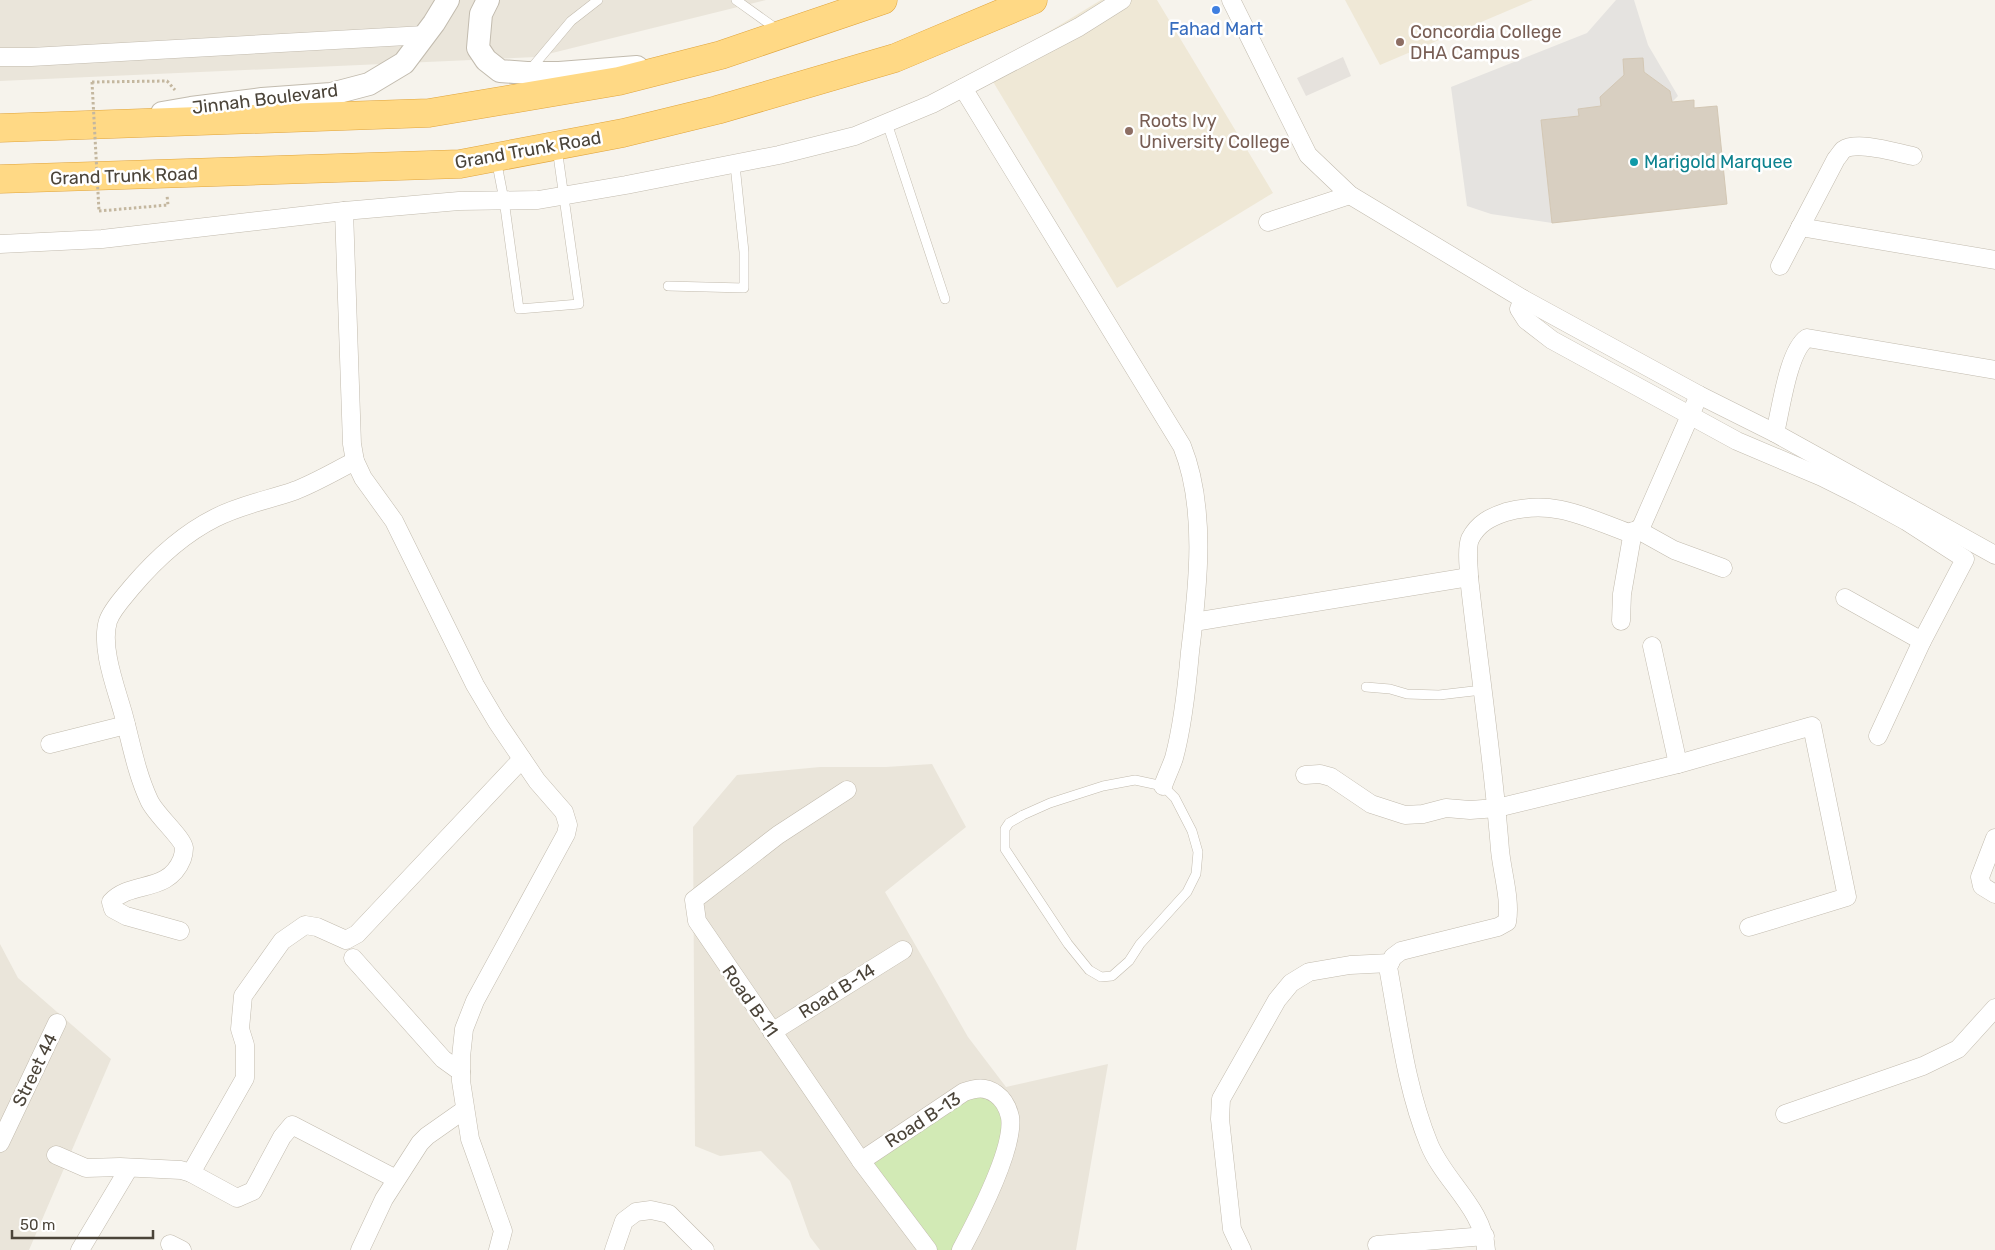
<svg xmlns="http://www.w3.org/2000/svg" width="1995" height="1250" font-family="Rubik,sans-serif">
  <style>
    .residential { fill: #eae5da }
    .industrial { fill: #e6e2dd }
    .education { fill: #efe8d6 }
    .green { fill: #d2eab5 }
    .parking { fill: #e5e3e0 }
    .building { fill: #d8cfc1; stroke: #d3c7b4 }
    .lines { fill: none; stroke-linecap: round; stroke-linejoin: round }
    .service-casing { stroke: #c2bbae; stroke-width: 10 }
    .minor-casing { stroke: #c2bbae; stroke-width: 19 }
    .tertiary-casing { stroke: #c2bbae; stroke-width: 24 }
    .trunk-casing { stroke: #e0a43c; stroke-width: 29 }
    .path { stroke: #c4b79f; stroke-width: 3; stroke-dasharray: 2.5 2.5; stroke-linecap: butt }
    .service { stroke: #fff; stroke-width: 9 }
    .minor { stroke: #fff; stroke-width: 18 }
    .tertiary { stroke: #fff; stroke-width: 22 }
    .trunk { stroke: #ffd985; stroke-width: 28 }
    .path-bridge { stroke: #c4b79f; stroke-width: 3; stroke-dasharray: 2.5 2.5; stroke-linecap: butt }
    .shop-dot { fill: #3f7fe0; stroke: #fff; stroke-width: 2 }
    .education-dot { fill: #8d6e63; stroke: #fff; stroke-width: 2 }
    .culture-dot { fill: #0f9aa8; stroke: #fff; stroke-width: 2 }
    .labels { text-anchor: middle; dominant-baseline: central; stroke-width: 5; stroke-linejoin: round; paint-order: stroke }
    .shop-label { font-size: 18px; fill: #366cbe; stroke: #fff }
    .education-label { font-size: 18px; fill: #785e54; stroke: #fff; text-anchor: start }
    .street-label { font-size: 18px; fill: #4b4439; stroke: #fff }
    .culture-label { font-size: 18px; fill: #0d838f; stroke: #fff; text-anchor: start }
  </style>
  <rect width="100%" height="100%" fill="#f6f3ec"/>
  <!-- residential -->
  <g class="residential">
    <path d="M0 0H766L536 57 0 81Z"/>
    <path d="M932 764 966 827 885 892 968 1037 1006 1087 1108 1064 1076 1250H820L810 1237 790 1181 761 1151 720 1156 695 1146 693 827 737 775 820 767H886Z"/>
    <path d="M0 944 18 978 111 1059 29 1250H0Z"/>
  </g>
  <!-- industrial -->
  <path class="industrial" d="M1343 57 1351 76 1306 96 1297 78Z"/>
  <!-- education -->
  <g class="education">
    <path d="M1101 0H1157L1273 193 1117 288 986 70Z"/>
    <path d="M1345 0H1533L1380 65Z"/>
  </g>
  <!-- green -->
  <path class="green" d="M981 1091 1001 1102 1005 1140 958 1250H930L866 1162Z"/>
  <!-- parking -->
  <path class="parking" d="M1616 0H1634L1648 45 1678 96 1672 102 1670 91 1644 72 1642 58 1623 59 1624 75 1601 97V106L1578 109 1579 116 1541 120 1552 223 1491 214 1467 206 1451 87 1587 33Z"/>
  <!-- building -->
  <path class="building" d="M1643 58 1644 72 1670 91 1672 102 1694 100V108L1717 106 1727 204 1552 223 1541 120 1579 116 1578 109 1601 106 1600 97 1624 75 1623 59Z"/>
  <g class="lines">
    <!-- service casing -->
    <g class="service-casing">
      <g id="service">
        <path d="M736 0 778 30"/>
        <path d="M529 71 571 21 598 0"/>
        <path d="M887 123 945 299"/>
        <path d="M496 159 504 200 519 309 579 304 557 148"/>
        <path d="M668 286 744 288V252L735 165"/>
        <path d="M1366 687 1390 689 1407 694 1439 695 1482 690"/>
        <path d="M1135 780 1163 786 1175 798 1192 831 1198 852 1196 874 1187 892 1140 944 1129 961 1112 976 1101 977 1089 970 1068 944 1005 849V829L1009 823 1023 815 1050 803 1103 786Z"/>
      </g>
    </g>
    <!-- minor casing -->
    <g class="minor-casing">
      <g id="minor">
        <path d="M1231 0 1308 155 1350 195 1523 299 1699 395 1775 433 1995 555"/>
        <path d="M0 57H31L425 35"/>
        <path d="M963 88 1182 446C1207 508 1198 587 1190 652 1187 686 1183 725 1174 758 1171 767 1166 777 1163 786"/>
        <path d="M344 211 352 444 355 461 363 478 394 521 475 685 497 722 537 781 564 812 568 825 566 834 475 1001 464 1029 461 1057V1081L470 1139 503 1231 498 1250"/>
        <path d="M1268 222 1350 195"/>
        <path d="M1800 227 1995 260"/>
        <path d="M0 244 102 239 344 211 459 201 538 200 626 185 779 155 855 136 932 104 1079 27 1122 0"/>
        <path d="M1780 266 1836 159C1838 157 1841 152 1843 150 1857 140 1897 153 1913 156"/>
        <path d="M1523 299 1519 309 1526 320 1552 340 1737 441 1822 477 1860 496 1906 521 1965 559 1922 641 1878 736"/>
        <path d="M1775 433C1781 409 1788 351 1807 338L1995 370"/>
        <path d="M1638 530 1674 550 1723 568"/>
        <path d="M1845 598 1922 641"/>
        <path d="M1621 621 1622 594 1633 531"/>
        <path d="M1194 622 1469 577"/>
        <path d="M1652 646 1678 764"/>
        <path d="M50 744 126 725"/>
        <path d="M1305 775 1320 774 1331 777 1371 804 1405 815 1423 814 1446 808 1470 810 1497 808 1678 764 1812 726 1847 897 1749 927"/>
        <path d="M847 790 778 835 694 900 697 921 861 1161 928 1250"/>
        <path d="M1995 838 1980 877 1982 886 1995 894"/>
        <path d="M180 931 126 916 113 909 111 902C131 880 168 894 182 859 183 856 184 851 184 848 183 838 154 813 149 800 136 772 131 742 123 713 116 688 100 647 108 621 112 609 124 597 132 587 155 560 183 534 215 518 240 505 268 500 294 491 315 483 335 471 355 461"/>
        <path d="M353 958 443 1059 461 1072"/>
        <path d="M772 1032 903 950"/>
        <path d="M1785 1114 1923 1066 1958 1049 1995 1008"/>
        <path d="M0 1143 57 1023"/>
        <path d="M56 1155 86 1168 120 1167 181 1170 191 1173 237 1198 253 1191 282 1137 292 1125 396 1179"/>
        <path d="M861 1161 964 1092C976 1088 985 1086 996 1094 1003 1099 1008 1108 1010 1117 1015 1148 976 1222 961 1250"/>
        <path d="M191 1173 245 1078V1045L240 1029 243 996 282 941 305 925 317 927 346 940 357 934 522 759"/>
        <path d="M170 1244 182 1250"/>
        <path d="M1377 1245 1485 1236"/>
        <path d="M80 1250 129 1168"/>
        <path d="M360 1250 384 1199 420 1143 427 1136 464 1110"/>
        <path d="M614 1250 624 1221 636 1212 651 1210 669 1214 705 1250"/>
        <path d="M1242 1250 1232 1229 1220 1119 1221 1099 1277 1000 1291 983 1309 972 1350 965 1390 963"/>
        <path d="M1486 1250C1484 1209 1444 1181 1429 1144 1406 1088 1399 1026 1388 967L1393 957 1401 951 1498 927 1507 922C1511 900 1502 872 1500 850 1493 759 1479 668 1469 577 1469 566 1466 549 1470 539 1478 523 1491 517 1506 512 1554 499 1585 517 1629 533L1638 530 1642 525 1699 395"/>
      </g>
    </g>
    <!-- tertiary casing -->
    <g class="tertiary-casing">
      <g id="tertiary">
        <path d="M488 0 481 14 478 48 486 60 500 71 527 73H559L637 67"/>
        <path d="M162 113 191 108 262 99 331 94 369 84 404 63 434 23 448 0"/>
      </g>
    </g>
    <!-- trunk casing -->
    <g class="trunk-casing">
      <g id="trunk">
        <path d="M0 128 429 113 619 81 721 55 883 0"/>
        <path d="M0 179 460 164 623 133 717 110 895 58 1033 0"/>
      </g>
    </g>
    <!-- path -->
    <g class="path">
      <path d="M92 82 167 81 175 90"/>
      <path d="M99 211 168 205 167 195"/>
    </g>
    <!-- service -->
    <use href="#service" class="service"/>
    <!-- minor -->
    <use href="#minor" class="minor"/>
    <!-- tertiary -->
    <use href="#tertiary" class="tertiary"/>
    <!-- trunk -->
    <use href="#trunk" class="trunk"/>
    <!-- path-bridge -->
    <path class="path-bridge" d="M92 82 99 211"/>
  </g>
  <!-- markers -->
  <circle class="shop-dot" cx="1216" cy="10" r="5"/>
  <g class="education-dot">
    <circle cx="1400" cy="42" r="5"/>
    <circle cx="1129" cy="131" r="5"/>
  </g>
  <circle class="culture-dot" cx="1634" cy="162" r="5"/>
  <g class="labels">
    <!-- shop labels -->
    <g class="shop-label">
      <text x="1216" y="29">Fahad Mart</text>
    </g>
    <!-- education labels -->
    <g class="education-label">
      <text x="1410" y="32">Concordia College<tspan x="1410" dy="21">DHA Campus</tspan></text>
      <text x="1139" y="121">Roots Ivy<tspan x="1139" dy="21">University College</tspan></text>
    </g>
    <!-- street labels -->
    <g class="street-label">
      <text transform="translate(265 99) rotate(-7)">Jinnah Boulevard</text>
      <text transform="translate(528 150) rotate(-10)">Grand Trunk Road</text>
      <text transform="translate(124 176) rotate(-2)">Grand Trunk Road</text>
      <text transform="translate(837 991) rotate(-32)">Road B-14</text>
      <text transform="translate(750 1001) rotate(55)">Road B-11</text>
      <text transform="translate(35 1070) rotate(-64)">Street 44</text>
      <text transform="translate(923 1120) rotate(-33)">Road B-13</text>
    </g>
    <!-- culture labels -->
    <g class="culture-label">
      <text x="1644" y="162">Marigold Marquee</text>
    </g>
  </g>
  <!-- scale -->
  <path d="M12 1230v8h141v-8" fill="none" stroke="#4b4439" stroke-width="2.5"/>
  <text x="20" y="1230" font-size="15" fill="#4b4439" stroke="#ffffff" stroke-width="4" paint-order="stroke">50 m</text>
</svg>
